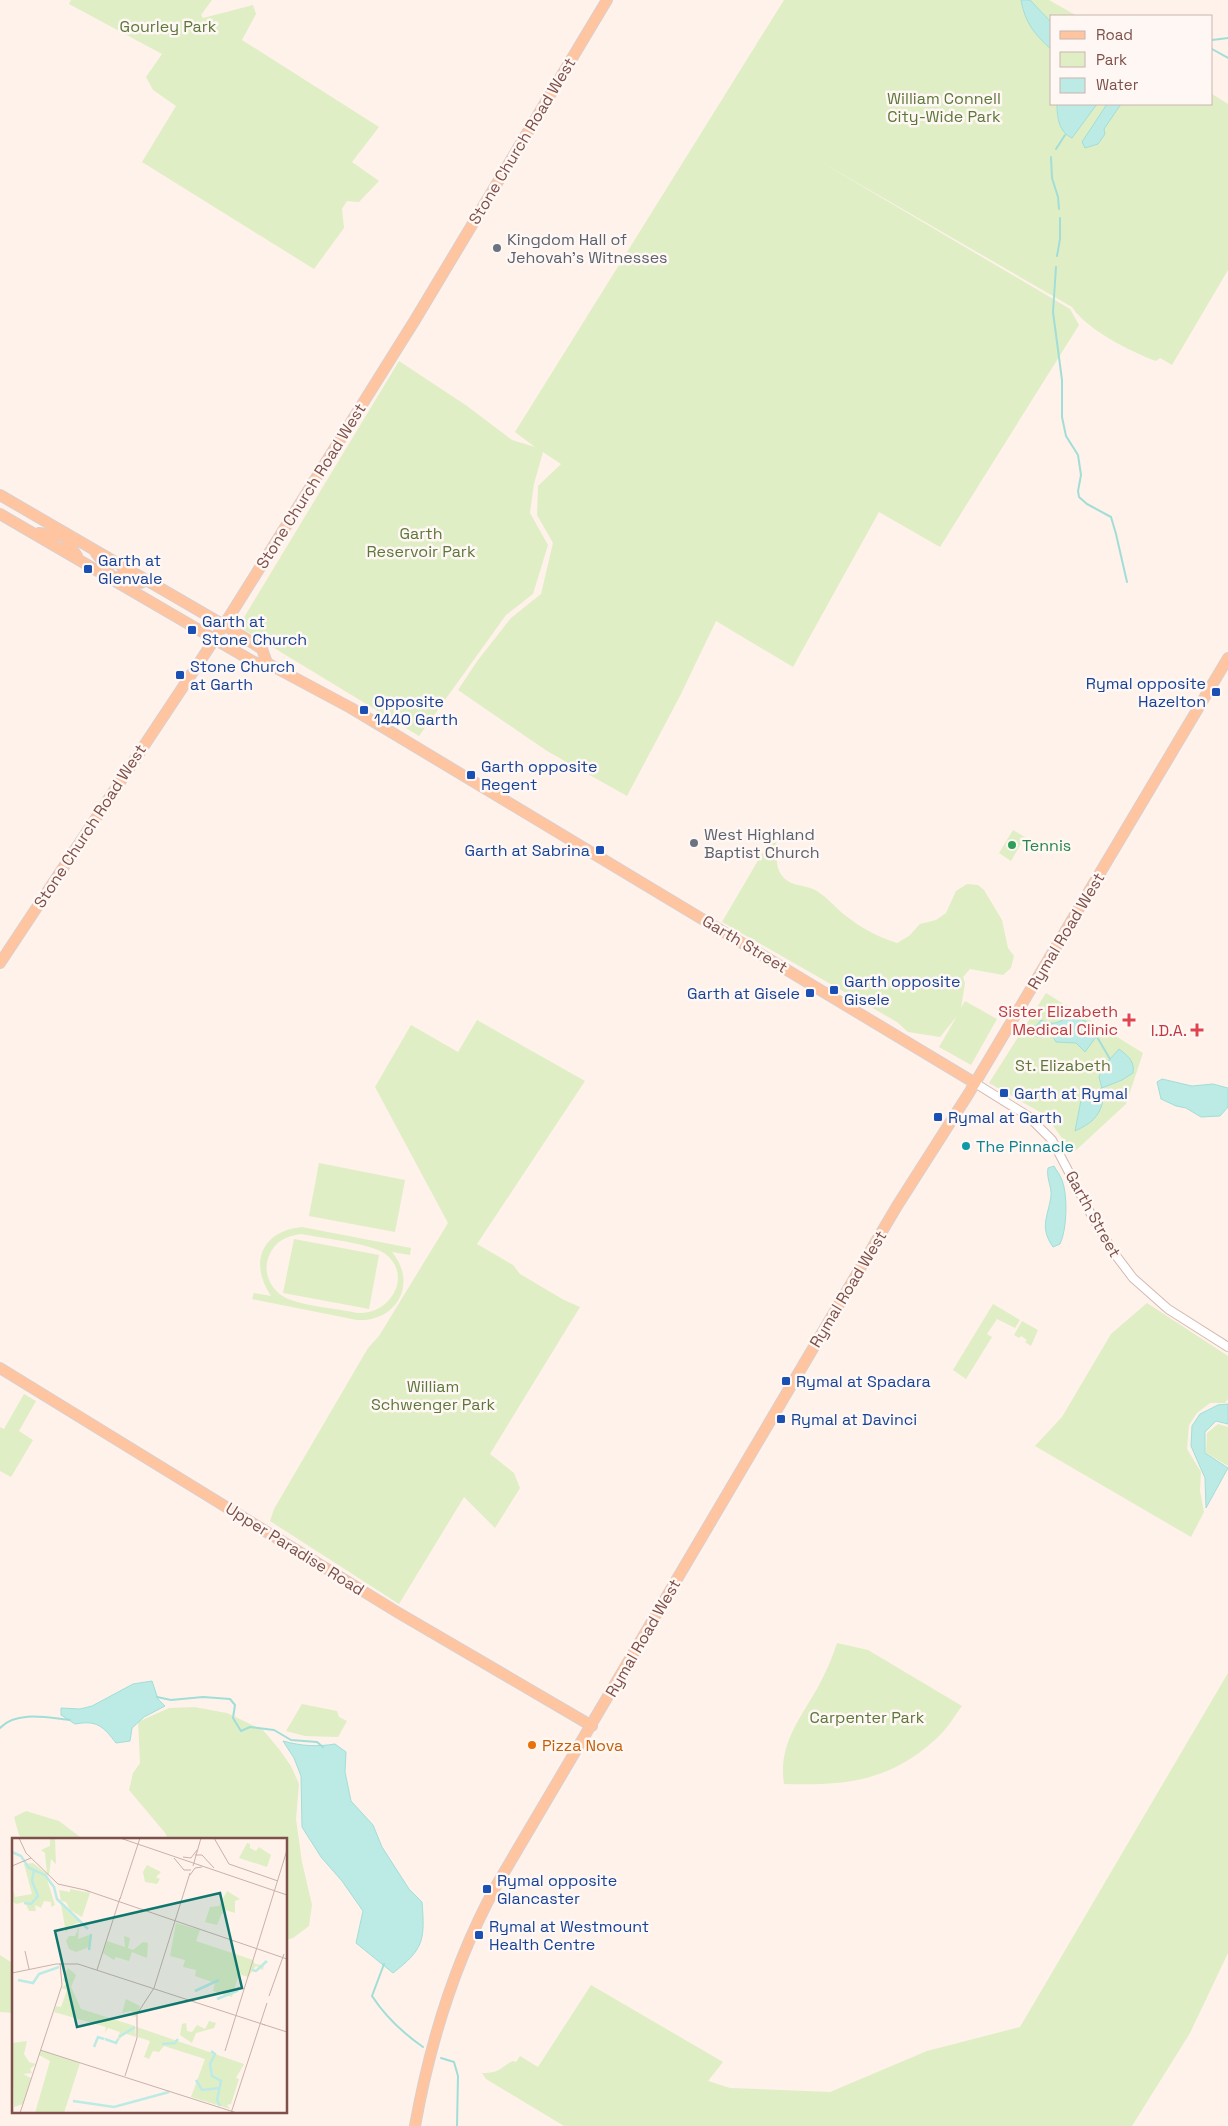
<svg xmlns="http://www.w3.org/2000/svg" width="1228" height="2126" font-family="'Space Grotesk',sans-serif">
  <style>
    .green { fill: #e0eec6; fill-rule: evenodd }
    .water { fill: #bcebe6; stroke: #a1ded8 }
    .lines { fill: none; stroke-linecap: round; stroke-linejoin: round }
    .stream { stroke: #a1ded8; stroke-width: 2 }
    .minor-casing { stroke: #d5b8b1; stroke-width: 10 }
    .major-casing { stroke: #dbcecc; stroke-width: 12 }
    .minor { stroke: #fff; stroke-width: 8 }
    .major { stroke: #ffc5a1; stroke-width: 10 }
    .worship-dot { fill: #6b7280; stroke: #fff7f3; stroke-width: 2 }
    .transit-dot { fill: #1a4fb4; stroke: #fff7f3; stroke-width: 2 }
    .leisure-dot { fill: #2e9e5b; stroke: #fff7f3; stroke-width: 2 }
    .health-dot { fill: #e0444e; stroke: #fff7f3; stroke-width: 2 }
    .culture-dot { fill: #0f9aa8; stroke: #fff7f3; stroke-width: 2 }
    .food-dot { fill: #e8710a; stroke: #fff7f3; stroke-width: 2 }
    .labels { text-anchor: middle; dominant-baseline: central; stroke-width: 5; stroke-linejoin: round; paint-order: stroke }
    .park-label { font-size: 16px; fill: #5b773b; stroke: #fff7f3 }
    .street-label { font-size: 16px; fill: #7d504a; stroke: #fff7f3 }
    .worship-label { font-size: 16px; fill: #5b616d; stroke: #fff7f3; text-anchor: start }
    .transit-label { font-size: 16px; fill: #164399; stroke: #fff7f3; text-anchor: start }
    .leisure-label { font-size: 16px; fill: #27864d; stroke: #fff7f3; text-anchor: start }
    .health-label { font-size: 16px; fill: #be3a42; stroke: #fff7f3; text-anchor: end }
    .culture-label { font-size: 16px; fill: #0d838f; stroke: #fff7f3; text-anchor: start }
    .food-label { font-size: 16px; fill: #c56008; stroke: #fff7f3; text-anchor: start }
    .inset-river { fill: none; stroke: #bcebe6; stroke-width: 2.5 }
    .inset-road { fill: none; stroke: #cab1aa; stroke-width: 1 }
    .view { fill: #0f766e; fill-opacity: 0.15; stroke: #0f766e; stroke-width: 2.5 }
    .inset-edge { fill: none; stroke: #7d504a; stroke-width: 2.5 }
  </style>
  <rect width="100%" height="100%" fill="#fef2ea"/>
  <!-- green -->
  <g class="green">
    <path d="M71 0H212L201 15 203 18 253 5 256 14 242 40 379 127 352 162 379 181 359 202 347 201 342 209 344 228 314 269 142 162 176 106 153 90 146 77 162 54 69 4Z"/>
    <path d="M784 0H1049L1077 16H1052V104H1212V94L1228 104V270L1172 365 1160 358 1156 361C1131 352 1086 329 1072 307L816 159 1070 309 1079 325 940 547 879 512 793 667 716 621 680 696 627 796 547 751 458 690 478 660 511 618 541 594 553 543 537 515 538 486 561 464 543 452 534 484 530 513 548 545 533 594 506 615 419 736 243 629 240 624 399 361 467 406 512 440 535 447 515 432Z"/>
    <path d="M1013 830 1025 837 1011 861 999 853Z"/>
    <path d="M776 842C780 855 772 865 784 878 792 886 803 885 813 889 826 895 834 907 846 916 861 928 878 937 897 943L909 936 920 924 936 920 946 913 956 891 967 884 978 885 984 890 1002 920 1008 948 1014 956 1011 968 1003 975 970 969 963 977 965 983 961 1008 965 1001 997 1019 971 1065 939 1047 957 1016 940 1037 908 1032 897 1022 722 922 767 845Z"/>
    <path d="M1046 993 1143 1053 1126 1104 1073 1153 1045 1115 989 1083Z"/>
    <path d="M477 1020 585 1081 477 1244 513 1265 520 1274 564 1300 580 1307 490 1454 514 1473 520 1488 495 1528 464 1497 399 1604 270 1521 274 1509 368 1348 379 1336 448 1223 375 1087 411 1025 458 1052Z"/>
    <path d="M319 1163 405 1180 395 1232 309 1216Z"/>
    <path d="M302 1227 411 1248 410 1255 392 1252C418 1283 397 1322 357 1320L252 1299 254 1293 271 1296C249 1263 261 1231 302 1227ZM301 1234C321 1238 369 1243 384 1253 414 1274 391 1315 358 1313 338 1309 304 1306 286 1298 271 1291 262 1272 269 1256 275 1241 286 1236 301 1234Z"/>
    <path d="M294 1239 379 1255 369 1309 283 1293Z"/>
    <path d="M1147 1303 1228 1356V1399L1225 1403H1210L1197 1413 1189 1425 1187 1449 1201 1472 1200 1491 1204 1512 1191 1537 1035 1446 1062 1417 1111 1334Z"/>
    <path d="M993 1304 1020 1320 1015 1328 997 1319 987 1334 992 1337 966 1379 953 1370Z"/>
    <path d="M1022 1321 1038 1330 1031 1346 1025 1342 1027 1340 1021 1336 1019 1338 1014 1335Z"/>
    <path d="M24 1394 36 1401 19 1431 33 1440 11 1477 0 1471V1427L4 1429Z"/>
    <path d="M1218 1424 1228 1427V1466L1206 1453 1207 1433Z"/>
    <path d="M837 1643 868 1650 962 1706C955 1715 949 1726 941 1734 893 1781 848 1786 784 1784 778 1746 799 1720 817 1689 825 1674 832 1659 837 1643Z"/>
    <path d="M1228 1673V1953L1190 2033 1132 2126H564L486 2079 482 2073C502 2073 500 2067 513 2061L516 2062 520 2056 538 2067 591 1985 723 2062 708 2081 730 2088 830 2092 927 2051 1020 2027Z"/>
    <path d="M302 1704 337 1711 339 1717 347 1721 338 1737 305 1736 286 1731Z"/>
    <path d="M194 1707 227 1713 263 1730 279 1749 291 1766 299 1784 296 1819 302 1862 312 1905 309 1926 293 1938 286 1940V1840H167L166 1834 129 1790 133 1773 140 1763 138 1722 169 1708Z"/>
    <path d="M26 1811 59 1821 84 1840H24L19 1835 14 1817Z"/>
    <path d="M0 1955 14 1964V2013L0 2012Z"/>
  </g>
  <!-- water -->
  <g class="water">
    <path d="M1021 0H1030L1052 23V50C1035 35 1025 23 1021 0Z"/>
    <path d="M1057 104H1097L1072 138C1059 132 1057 118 1057 104Z"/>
    <path d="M1107 104H1121L1104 129 1105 134 1098 144 1085 148 1082 142Z"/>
    <path d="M1069 1016C1078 1017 1095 1024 1099 1033L1085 1052 1076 1043 1056 1042 1052 1035C1048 1035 1040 1039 1036 1036 1033 1035 1031 1030 1027 1027L1036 1026 1041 1020C1052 1026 1059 1023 1069 1016Z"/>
    <path d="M1119 1049C1128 1056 1135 1061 1133 1073L1122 1080 1102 1088 1099 1077 1102 1068Z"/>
    <path d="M1162 1079 1192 1086 1213 1084 1228 1088V1107L1220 1116 1201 1117 1186 1108 1176 1106 1161 1099 1157 1082Z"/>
    <path d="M1091 1092 1103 1100C1100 1117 1090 1124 1075 1131L1081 1100 1084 1096Z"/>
    <path d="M1054 1166C1057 1171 1060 1175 1062 1180 1068 1195 1067 1230 1060 1244L1053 1247C1039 1227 1048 1217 1051 1196 1052 1187 1046 1178 1048 1168Z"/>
    <path d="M1228 1404V1424L1216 1421 1205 1432V1453L1228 1468 1206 1508 1205 1478 1191 1446 1192 1426 1200 1414 1218 1405Z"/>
    <path d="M152 1681 158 1699 165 1706 144 1717 132 1728 130 1741 116 1743C103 1726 97 1720 75 1724L61 1715V1708L80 1709 92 1706 133 1684Z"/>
    <path d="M283 1741C301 1746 317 1747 335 1744L346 1752 345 1772 351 1801 373 1825 382 1847 409 1889 422 1902C425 1940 424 1949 393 1973L356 1943 363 1911 342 1881 321 1857 302 1827 301 1776 294 1758Z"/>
  </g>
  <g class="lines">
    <!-- stream -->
    <g class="stream">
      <path d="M1212 40 1228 38"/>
      <path d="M1212 49 1228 58"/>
      <path d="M1056 149 1065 135"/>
      <path d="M1051 157 1052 178 1058 197 1059 209"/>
      <path d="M1057 256 1060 239V218"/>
      <path d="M1056 267 1053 312 1062 380V417L1066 436 1078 455 1081 475 1078 491 1079 497 1087 504 1111 517 1116 534 1127 582"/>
      <path d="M1097 1037 1110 1059"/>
      <path d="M1096 1094 1102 1088"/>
      <path d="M157 1697 171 1700 203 1697 230 1699 235 1705 233 1718 241 1731 250 1727 274 1730 291 1740 317 1742 323 1747"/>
      <path d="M0 1728C16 1710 50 1718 70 1720"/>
      <path d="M384 1964 372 1996C385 2016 403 2033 423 2047"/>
      <path d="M441 2058 454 2062 458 2076 457 2126"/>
    </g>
    <!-- minor casing -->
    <g class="minor-casing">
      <path id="minor" d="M975 1083 1028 1116 1052 1140 1094 1220 1114 1253 1133 1278 1168 1309 1228 1347"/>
    </g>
    <!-- major casing -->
    <g class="major-casing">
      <g id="major">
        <path d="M0 495 234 631 262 649 267 663"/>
        <path d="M0 514 254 662 260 664 267 663 351 708 975 1083"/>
        <path d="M39 533 61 536 65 533 67 541 77 556"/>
        <path d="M96 553 107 566 111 579 123 575 141 583"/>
        <path d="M0 963 224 625 415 320 607 0"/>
        <path d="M0 1368 397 1612 592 1726"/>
        <path d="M415 2126C430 2042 455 1961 496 1886L897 1206 969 1093 1228 658"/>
      </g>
    </g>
    <!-- minor -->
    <use href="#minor" class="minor"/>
    <!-- major -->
    <use href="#major" class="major"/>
  </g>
  <!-- markers -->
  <g class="worship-dot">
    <circle cx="497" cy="248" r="5"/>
    <circle cx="694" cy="843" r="5"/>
  </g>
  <g class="transit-dot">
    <rect x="83" y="564" width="10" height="10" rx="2.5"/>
    <rect x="187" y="625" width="10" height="10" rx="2.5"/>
    <rect x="175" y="670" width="10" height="10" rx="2.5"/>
    <rect x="1211" y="687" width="10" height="10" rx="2.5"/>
    <rect x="359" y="705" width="10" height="10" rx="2.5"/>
    <rect x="466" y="770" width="10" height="10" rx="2.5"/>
    <rect x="595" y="845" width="10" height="10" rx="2.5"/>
    <rect x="829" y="985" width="10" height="10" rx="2.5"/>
    <rect x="805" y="988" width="10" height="10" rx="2.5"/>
    <rect x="999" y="1088" width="10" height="10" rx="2.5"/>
    <rect x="933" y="1112" width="10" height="10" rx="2.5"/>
    <rect x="781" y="1376" width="10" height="10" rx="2.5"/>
    <rect x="776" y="1414" width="10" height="10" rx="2.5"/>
    <rect x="482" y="1884" width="10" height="10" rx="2.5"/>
    <rect x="474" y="1930" width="10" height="10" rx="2.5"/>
  </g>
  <circle class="leisure-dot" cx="1012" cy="845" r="5"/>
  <g class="health-dot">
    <path d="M1126.5 1012.5h5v5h5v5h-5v5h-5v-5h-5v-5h5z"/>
    <path d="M1194.5 1022.5h5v5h5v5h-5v5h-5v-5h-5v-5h5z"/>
  </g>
  <circle class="culture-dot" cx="966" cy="1146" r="5"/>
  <circle class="food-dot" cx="532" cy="1745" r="5"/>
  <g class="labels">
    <!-- park labels -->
    <g class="park-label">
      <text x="168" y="26">Gourley Park</text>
      <text x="944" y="98">William Connell<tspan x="944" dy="18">City-Wide Park</tspan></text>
      <text x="421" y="533">Garth<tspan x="421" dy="18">Reservoir Park</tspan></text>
      <text x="1063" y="1065">St. Elizabeth</text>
      <text x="433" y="1386">William<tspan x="433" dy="18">Schwenger Park</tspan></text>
      <text x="867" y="1717">Carpenter Park</text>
    </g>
    <!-- street labels -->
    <g class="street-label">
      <text transform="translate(522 141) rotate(-59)">Stone Church Road West</text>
      <text transform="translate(311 486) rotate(-58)">Stone Church Road West</text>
      <text transform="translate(90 826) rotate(-57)">Stone Church Road West</text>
      <text transform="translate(1066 931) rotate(-59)">Rymal Road West</text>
      <text transform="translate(745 944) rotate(31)">Garth Street</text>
      <text transform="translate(1093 1214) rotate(61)">Garth Street</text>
      <text transform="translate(848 1289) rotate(-59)">Rymal Road West</text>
      <text transform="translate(295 1549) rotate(32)">Upper Paradise Road</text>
      <text transform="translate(643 1638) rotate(-60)">Rymal Road West</text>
    </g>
    <!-- worship labels -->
    <g class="worship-label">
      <text x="507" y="239">Kingdom Hall of<tspan x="507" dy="18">Jehovah's Witnesses</tspan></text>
      <text x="704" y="834">West Highland<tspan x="704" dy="18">Baptist Church</tspan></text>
    </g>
    <!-- transit labels -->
    <g class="transit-label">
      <text x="98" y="560">Garth at<tspan x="98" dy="18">Glenvale</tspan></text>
      <text x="202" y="621">Garth at<tspan x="202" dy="18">Stone Church</tspan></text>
      <text x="190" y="666">Stone Church<tspan x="190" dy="18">at Garth</tspan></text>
      <text x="1206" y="683" text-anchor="end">Rymal opposite<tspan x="1206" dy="18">Hazelton</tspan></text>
      <text x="374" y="701">Opposite<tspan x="374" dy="18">1440 Garth</tspan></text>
      <text x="481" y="766">Garth opposite<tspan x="481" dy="18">Regent</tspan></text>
      <text x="590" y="850" text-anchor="end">Garth at Sabrina</text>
      <text x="844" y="981">Garth opposite<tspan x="844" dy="18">Gisele</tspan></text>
      <text x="800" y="993" text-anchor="end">Garth at Gisele</text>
      <text x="1014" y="1093">Garth at Rymal</text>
      <text x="948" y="1117">Rymal at Garth</text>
      <text x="796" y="1381">Rymal at Spadara</text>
      <text x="791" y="1419">Rymal at Davinci</text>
      <text x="497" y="1880">Rymal opposite<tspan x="497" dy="18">Glancaster</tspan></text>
      <text x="489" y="1926">Rymal at Westmount<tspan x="489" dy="18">Health Centre</tspan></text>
    </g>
    <!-- leisure labels -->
    <g class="leisure-label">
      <text x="1022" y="845">Tennis</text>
    </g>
    <!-- health labels -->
    <g class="health-label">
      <text x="1118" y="1011">Sister Elizabeth<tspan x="1118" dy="18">Medical Clinic</tspan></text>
      <text x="1187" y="1030">I.D.A.</text>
    </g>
    <!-- culture labels -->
    <g class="culture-label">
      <text x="976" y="1146">The Pinnacle</text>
    </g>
    <!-- food labels -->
    <g class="food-label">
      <text x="542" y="1745">Pizza Nova</text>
    </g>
  </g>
  <!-- overview -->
  <g transform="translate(12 1838)">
    <rect width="275" height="275" fill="#fef2ea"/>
    <path d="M38 0H43L44 26 39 21 37 37 34 38 43 67 39 69V64L32 63 29 70 23 67 24 73H17L13 64 4 66 0 63V47L3 59 20 56 12 26 21 25 35 36 33 15 29 12 38 8ZM235 5 238 6V10L244 13 247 9 259 17 255 29 227 20ZM135 27 149 34 144 39 148 41 145 46 133 44 131 34ZM58 51 78 55 70 79 58 72 54 64 49 63 47 52 58 54ZM215 53 228 61 223 63V75L211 71 213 75H210L205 87 193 84 198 69 207 68ZM49 66H52L54 72 68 84 57 88 54 95ZM164 85 188 92 184 103 241 122 243 126 250 127 253 122 251 132 244 128 236 139 227 136 220 159 201 153 203 145 183 138 184 132 171 129 173 122 158 118ZM67 89 66 101 77 97 79 103 75 110 64 114 57 111 54 103 57 98H63ZM112 98 118 100 116 110 121 112 131 104 136 105 135 120 120 114 117 123 104 119 102 122 91 115 95 103 113 109ZM56 130 64 137 59 149 69 171 123 188 124 199 112 195 105 205 86 199 85 204H83L82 209 83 203 86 198 104 204 108 194 96 190 93 195 94 189 42 174 44 168 49 169 55 152 49 150 54 146 51 142ZM114 161 128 168 124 179 116 177 124 176 119 173 110 175ZM197 183 204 185 202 190 184 195 180 205 168 197 170 186 174 185 175 193 180 194 185 187 193 191ZM125 189 232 226 224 240 227 241 219 266 215 267 218 271 179 259 193 221 152 208 147 214 141 213 137 221 132 219 138 203 126 199ZM15 203 12 216 17 224 24 226 18 231 20 235 11 236 19 240 11 266 2 269 0 205ZM29 212 68 225 52 275H23L38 223 27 217Z" fill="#e0eec6"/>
    <path class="inset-river" d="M0 14 9 18 17 30 33 37 42 49 45 61 76 91M12 65 19 66 26 58 20 43 22 31M77 112 79 96M240 132 244 133 255 123M6 142 21 145 27 136 47 129M183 153 207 142M205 161 225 153 227 149M107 199 123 189M93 201 104 205 106 201M150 206 163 205 166 201M82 209 86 199 92 201M199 213 203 216 198 226 200 238 209 243 205 262 208 268M184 242 190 252 208 250M61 263 102 269 157 254"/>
    <path class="inset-road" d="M7 0 14 15 46 46 73 52M108 0 275 57M202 0 217 26 266 43M183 17H190L202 30M171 19 179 20 185 12M162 20 172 32H179M0 28 19 20M181 28 189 0M178 37 183 30 190 29M78 54 73 52 275 121M108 61 128 0M13 113 17 131M85 132 108 60M0 135 44 126H66L253 187M142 150 178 35M257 158 272 116M250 186 275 194M28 212 225 275M213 213 275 12M113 238 125 200V176L142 150M8 275 50 147 48 125M219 275 255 165"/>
    <path class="view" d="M208 55 230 150 65 189 43 93Z"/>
    <rect width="275" height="275" class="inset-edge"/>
  </g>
  <!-- legend -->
  <rect x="1050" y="15" width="162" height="90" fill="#fff7f3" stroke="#cbb4af"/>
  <rect x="1060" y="31" width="25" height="8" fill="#ffc5a1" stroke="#cbb4af"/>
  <text x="1096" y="40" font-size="15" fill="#7d504a">Road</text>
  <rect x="1060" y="52" width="25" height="15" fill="#e0eec6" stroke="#cbb4af"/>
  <text x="1096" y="65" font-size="15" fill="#7d504a">Park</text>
  <rect x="1060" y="78" width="25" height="15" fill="#bcebe6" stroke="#cbb4af"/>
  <text x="1096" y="90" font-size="15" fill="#7d504a">Water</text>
</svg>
